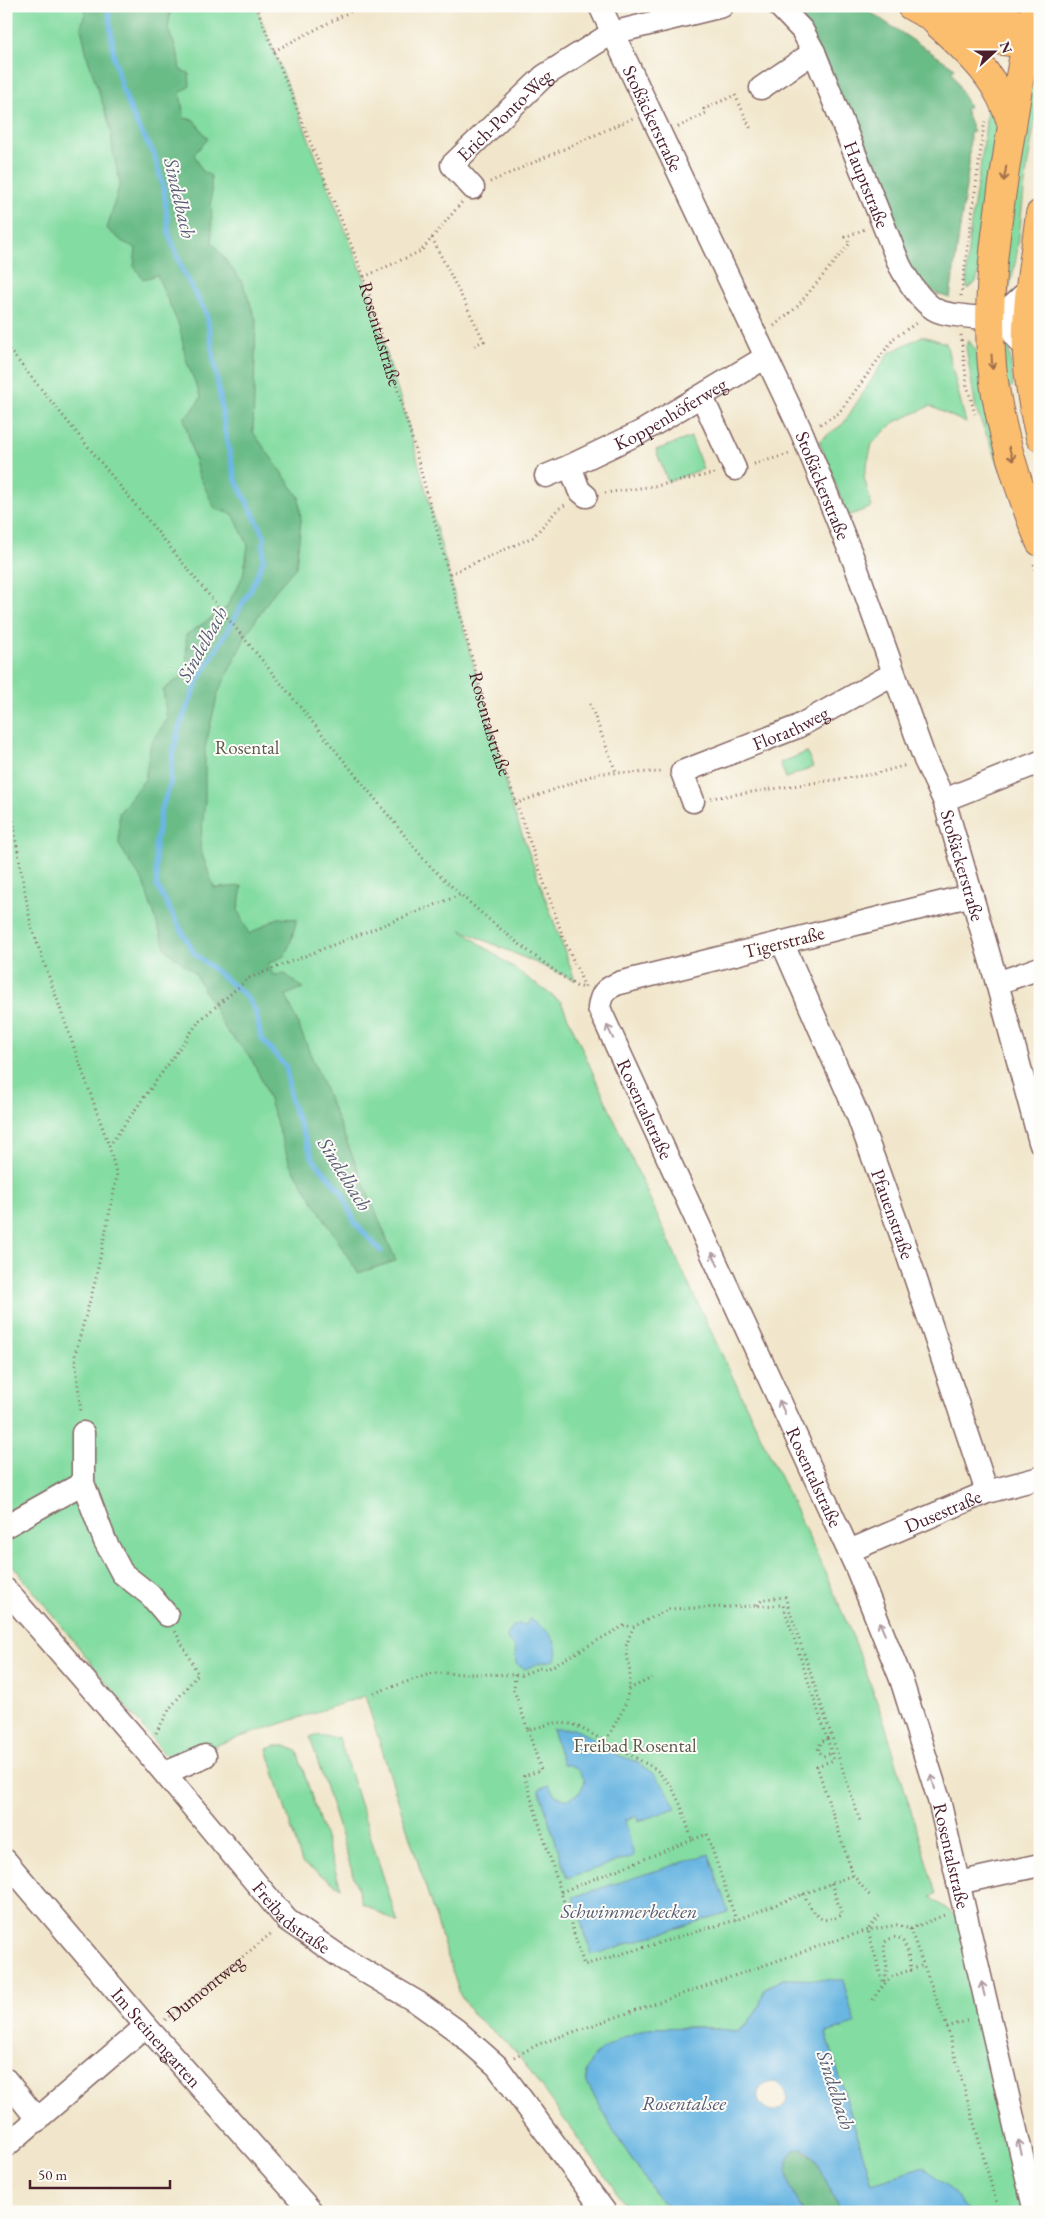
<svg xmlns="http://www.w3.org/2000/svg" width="1046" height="2218" font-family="'EB Garamond',serif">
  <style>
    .green { fill: #83dca1; stroke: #667e66 }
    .forest { fill: #6abc87; stroke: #5a6e59 }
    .water { fill: #69b6e2; stroke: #5a6a86; fill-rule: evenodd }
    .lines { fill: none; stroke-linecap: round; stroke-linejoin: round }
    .stream { stroke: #69b6e2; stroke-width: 5.5 }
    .minor-casing { stroke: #846563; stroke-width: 25 }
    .major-casing { stroke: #846563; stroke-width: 30 }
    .highway-casing { stroke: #846563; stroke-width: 30 }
    .path { stroke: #846563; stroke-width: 3; stroke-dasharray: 1 4; stroke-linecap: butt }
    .minor { stroke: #fff; stroke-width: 22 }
    .major { stroke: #fbbe6e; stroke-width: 28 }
    .highway { stroke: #fbbe6e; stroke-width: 28 }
    .oneway { stroke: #a26e4c }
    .oneway2 { stroke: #ae9aa0 }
    .labels { text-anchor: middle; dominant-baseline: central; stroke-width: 4; stroke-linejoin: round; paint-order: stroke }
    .street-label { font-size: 19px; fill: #4a1f2b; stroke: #fdfcf7 }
    .park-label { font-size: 19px; fill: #5b584e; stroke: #fdfcf7 }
    .water-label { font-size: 20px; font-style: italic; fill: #565b74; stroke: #fdfcf7 }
  </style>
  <rect width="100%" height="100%" fill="#fdfcf7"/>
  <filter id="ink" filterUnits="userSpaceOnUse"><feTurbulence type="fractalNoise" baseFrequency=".02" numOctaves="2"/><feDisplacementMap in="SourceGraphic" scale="10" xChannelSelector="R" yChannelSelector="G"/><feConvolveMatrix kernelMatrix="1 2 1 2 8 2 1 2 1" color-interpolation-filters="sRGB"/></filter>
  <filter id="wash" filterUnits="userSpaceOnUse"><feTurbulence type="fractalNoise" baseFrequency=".0096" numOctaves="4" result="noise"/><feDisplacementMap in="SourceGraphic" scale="20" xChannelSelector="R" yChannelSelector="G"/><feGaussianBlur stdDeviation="1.12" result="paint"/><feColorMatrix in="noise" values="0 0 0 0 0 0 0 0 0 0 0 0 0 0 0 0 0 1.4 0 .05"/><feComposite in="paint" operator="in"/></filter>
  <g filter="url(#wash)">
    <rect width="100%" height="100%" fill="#f1e6cb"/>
    <!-- green -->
    <g class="green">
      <path d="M6 6H256L364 277 409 428 513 809 575 980 461 930 561 1002 688 1283 820 1561 855 1642 885 1724 936 1894 931 1897 960 1919 1028 2212H969L950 2189 924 2167 872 2184 826 2033 843 1981 783 1979 765 1988 758 2009 747 2024 736 2031 700 2027 649 2028 586 2071 587 2083 619 2140 658 2198 675 2212H631L513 2048 473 2015 460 1995 365 1696 174 1759 166 1756 6 1557V1540L82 1489 6 1517Z"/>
      <path d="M1031 78 1040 80V93C1034 126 1028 158 1024 192 1019 228 1019 267 1004 301L1002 268Z"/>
      <path d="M990 93 998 121 999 135 982 263 976 282 967 289C964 226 986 164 987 100Z"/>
      <path d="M1003 332 1009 346 1013 386 1010 388 1004 385Z"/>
      <path d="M922 336 946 343 966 423 930 406 893 423 872 444 864 477 872 507 848 516 819 441 843 424 889 353Z"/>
      <path d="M968 340 979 354 1003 474 976 410 966 347Z"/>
      <path d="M691 437 703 469 668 482 656 450Z"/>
      <path d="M807 752 813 767 786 778 780 763Z"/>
      <path d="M315 1735 339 1738 398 1923 362 1903 310 1737Z"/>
      <path d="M275 1746H286L297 1751 341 1888 302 1863 267 1749Z"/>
    </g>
    <!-- forest -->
    <g class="forest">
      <path d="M87 6H168L171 9 168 29 178 54 180 70 189 73 190 86 180 93 184 118 194 120 208 139 194 154 202 171 211 176 212 242 242 282 256 319 253 432 299 497 301 520 296 567 274 592 248 632 218 693 205 748V800L200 848 214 888 242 886 238 911 249 934 278 918 297 919 290 944 284 956 268 964 273 975 285 974 303 988 286 995 396 1261 358 1273 290 1164 264 1085 251 1058 226 1030 194 972 166 950 143 882 119 845V813L145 779 151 742 167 720 163 690 187 673 186 635 226 608 243 576 248 545 233 514 215 509 198 473 184 418 193 410 201 397 186 360 180 328 157 275 143 279 134 266 136 248 123 242 107 229 120 183 113 151 110 126 87 56 81 27Z"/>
      <path d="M791 6H861L955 68 952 72 969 107 965 109 974 132 970 133 969 165 950 298C933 294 923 286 910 274Z"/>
      <path d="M803 2148 814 2158 842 2212H804C792 2195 779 2169 794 2150Z"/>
    </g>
    <!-- water -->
    <g class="water">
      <path d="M529 1619C544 1626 562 1641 555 1660L539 1663 525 1669 516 1664 515 1647 508 1641 507 1636 513 1626 520 1624 526 1625Z"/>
      <path d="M552 1729H574L593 1738 615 1754 637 1762 655 1775 666 1789 676 1808 639 1821 637 1816 625 1820 634 1856 567 1878 539 1789 549 1785 555 1795 567 1800 580 1792 585 1781C579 1770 575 1765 563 1764Z"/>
      <path d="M709 1854 728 1912 592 1955 573 1897Z"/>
      <path d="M783 1979 843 1980 855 2024 826 2033 872 2183 924 2167 950 2189 969 2212H842L814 2158 809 2151 803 2148 794 2150C779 2169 792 2195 804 2212H675L658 2198 650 2186 619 2140 587 2083 586 2071 594 2055 621 2038 649 2028 700 2027 736 2031 747 2024 758 2009 765 1988ZM775 2082C785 2087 792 2098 782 2107 765 2125 741 2085 775 2082Z"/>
    </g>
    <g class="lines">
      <!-- stream -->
      <path class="stream" d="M108 6 114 57 122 88 136 123 154 154 164 190 169 234 183 271 207 315 227 442 236 481 264 535 263 561 251 589 197 683 179 728 173 754 170 785 161 810 155 848 157 886 194 953 246 996 256 1012 261 1038 286 1067 291 1102 313 1159 341 1191 355 1223 381 1251"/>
    </g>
  </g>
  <g filter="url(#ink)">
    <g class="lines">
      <!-- minor casing -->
      <g class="minor-casing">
        <g id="minor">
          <path id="s3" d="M600 6 802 433 854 561 925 760 944 800 997 983 1040 1142"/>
          <path id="s4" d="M779 6 802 30 814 52 900 266C908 281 919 299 934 309 940 313 949 314 956 315 997 321 1003 313 1027 353"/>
          <path d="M761 88 814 52"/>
          <path id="s5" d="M473 188 452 165 544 76 612 33 722 6"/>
          <path d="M990 318 1007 310 1030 289"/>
          <path d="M702 397 735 469"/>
          <path d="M546 476 570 466"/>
          <path id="s6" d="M586 496 579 490 570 466 641 432 766 357"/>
          <path d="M944 800 1040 762"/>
          <path id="s7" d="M693 801 682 772 797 727 893 674"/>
          <path id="s8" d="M972 895 619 983C605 989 601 993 599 1008L857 1569 901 1679 939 1800 1035 2212"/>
          <path id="s9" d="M782 942 858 1116 900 1232 987 1492"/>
          <path d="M997 983 1040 968"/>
          <path d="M83 1433V1483L105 1541 122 1573 150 1595 167 1615"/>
          <path d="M6 1526 83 1483"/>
          <path id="s10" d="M849 1551 987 1492 1040 1478"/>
          <path id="s11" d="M6 1590 146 1751 287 1920 342 1958 417 2002 456 2030 497 2066 605 2212"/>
          <path d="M165 1773 205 1756"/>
          <path id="s12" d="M6 1861 146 2026 312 2212"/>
          <path d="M958 1883 1040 1865"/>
          <path d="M6 2080 38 2120"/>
          <path d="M6 2146 146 2026"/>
        </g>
      </g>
      <!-- major casing -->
      <g class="major-casing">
        <g id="major">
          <path d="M1036 6C1022 51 1017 98 1009 144 998 217 985 292 992 366 998 423 1018 489 1040 542"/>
          <path d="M1040 214C1034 260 1025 308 1027 354 1029 383 1033 410 1040 437"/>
        </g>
      </g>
      <!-- highway casing -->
      <g class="highway-casing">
        <g id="highway">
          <path d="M911 6C929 17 993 43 1013 42 1018 42 1023 38 1027 35L1018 24 968 6"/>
          <path d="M937 23C972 56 998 78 1012 125"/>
        </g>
      </g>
      <!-- path -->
      <g class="path">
        <path id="s1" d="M256 6 364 277 409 428 495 742 563 937 585 987"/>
        <path d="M274 51 361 6"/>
        <path d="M678 127 706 113 704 109 735 95 751 129"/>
        <path d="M490 182 633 118"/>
        <path d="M432 238 484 341 472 346"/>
        <path d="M364 277 421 251 462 202"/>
        <path d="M961 296 985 119"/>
        <path d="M774 326 796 308 850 243 845 237 865 229"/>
        <path d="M961 335 967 385 975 414"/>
        <path d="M6 346 428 864C474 909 523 949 576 986L585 988"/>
        <path d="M820 424 839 413 894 338 918 322"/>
        <path d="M754 464 789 454"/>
        <path d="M605 493 661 485 716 473"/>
        <path d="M1034 564 1040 581"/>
        <path d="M450 574 533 537 558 509 565 505"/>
        <path d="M590 704 616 772"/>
        <path d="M6 761 16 841 31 926 109 1146 117 1176 95 1282 75 1354 81 1414"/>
        <path d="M711 798 874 774 907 765"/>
        <path d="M515 804 599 773 664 772"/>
        <path d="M6 843 16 841"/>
        <path d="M109 1146 200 1020 249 978 460 895"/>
        <path d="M757 1605 763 1599 785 1597 860 1821"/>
        <path d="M515 1675 514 1690 528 1730 553 1723 573 1724 656 1769 671 1786 681 1806 692 1840 707 1834 736 1920"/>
        <path d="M629 1689 652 1678"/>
        <path d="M374 1693 433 1673 521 1675 539 1668H549L625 1625 632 1627"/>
        <path d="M528 1730 541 1770 524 1776 584 1965 736 1920 853 1875"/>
        <path d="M156 1733 170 1708 198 1674 175 1631"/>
        <path d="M828 1738 821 1742 818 1750 823 1756 832 1753"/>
        <path d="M606 1740 624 1708 629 1689 630 1673 626 1646 633 1627 669 1609 783 1605 834 1760 817 1766 853 1875 870 1896"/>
        <path d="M561 1892 692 1840"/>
        <path d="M803 1894C815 1913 817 1927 842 1915L831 1883"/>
        <path d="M879 1916 868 1930 883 1983C892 1964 882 1959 885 1942 905 1926 909 1955 911 1970L923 1965"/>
        <path d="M910 1929 947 2027 999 2212"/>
        <path d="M873 2000C885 1981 889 1976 911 1970"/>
        <path id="s2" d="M165 2020 273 1932"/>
        <path d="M947 2027 970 2020"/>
        <path d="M514 2057 539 2044 831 1942 868 1930 897 1925 910 1929 947 1914"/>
      </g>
      <!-- minor -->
      <use href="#minor" class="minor"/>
      <!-- major -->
      <use href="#major" class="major"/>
      <!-- highway -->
      <use href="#highway" class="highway"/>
    </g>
    <!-- one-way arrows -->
    <defs><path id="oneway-shaft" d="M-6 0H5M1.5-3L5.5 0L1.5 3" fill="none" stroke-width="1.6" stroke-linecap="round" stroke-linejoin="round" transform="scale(1.25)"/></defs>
    <g class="oneway">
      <use href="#oneway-shaft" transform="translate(1005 174) rotate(99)"/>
      <use href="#oneway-shaft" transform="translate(992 362) rotate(86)"/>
      <use href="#oneway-shaft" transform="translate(1011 454) rotate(73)"/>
    </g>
    <g class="oneway2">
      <use href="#oneway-shaft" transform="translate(610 1032) rotate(-115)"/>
      <use href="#oneway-shaft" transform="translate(715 1259) rotate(-115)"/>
      <use href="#oneway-shaft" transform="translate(782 1407) rotate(-114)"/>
      <use href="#oneway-shaft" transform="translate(882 1628) rotate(-113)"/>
      <use href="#oneway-shaft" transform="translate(933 1782) rotate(-106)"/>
      <use href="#oneway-shaft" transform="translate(983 1989) rotate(-103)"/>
      <use href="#oneway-shaft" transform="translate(1020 2147) rotate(-103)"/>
    </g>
  </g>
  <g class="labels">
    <!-- street labels -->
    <g class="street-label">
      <text stroke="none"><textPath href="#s5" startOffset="104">Erich-Ponto-Weg</textPath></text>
      <text stroke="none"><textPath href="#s3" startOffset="124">Stoßäckerstraße</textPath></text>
      <text stroke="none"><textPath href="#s4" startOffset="201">Hauptstraße</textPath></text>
      <text stroke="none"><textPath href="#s1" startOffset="351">Rosentalstraße</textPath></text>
      <text stroke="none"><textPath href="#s6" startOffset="148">Koppenhöferweg</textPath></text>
      <text stroke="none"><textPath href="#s3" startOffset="529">Stoßäckerstraße</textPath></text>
      <text stroke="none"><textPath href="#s1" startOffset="756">Rosentalstraße</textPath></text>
      <text stroke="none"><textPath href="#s7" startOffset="148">Florathweg</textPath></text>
      <text stroke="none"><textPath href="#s3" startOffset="934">Stoßäckerstraße</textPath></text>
      <text transform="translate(784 942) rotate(-14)">Tigerstraße</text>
      <text stroke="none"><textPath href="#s8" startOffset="509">Rosentalstraße</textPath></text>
      <text stroke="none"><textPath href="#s9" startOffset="294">Pfauenstraße</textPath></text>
      <text stroke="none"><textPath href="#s8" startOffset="914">Rosentalstraße</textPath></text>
      <text stroke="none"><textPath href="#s10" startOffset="102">Dusestraße</textPath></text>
      <text stroke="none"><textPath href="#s8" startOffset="1318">Rosentalstraße</textPath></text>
      <text stroke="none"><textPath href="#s11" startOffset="435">Freibadstraße</textPath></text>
      <text stroke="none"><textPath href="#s2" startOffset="51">Dumontweg</textPath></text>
      <text stroke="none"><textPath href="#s12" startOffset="232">Im Steinengarten</textPath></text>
    </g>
    <!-- park labels -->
    <g class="park-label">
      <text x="247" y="747">Rosental</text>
      <text x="635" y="1745">Freibad Rosental</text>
    </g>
    <!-- water labels -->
    <g class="water-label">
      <text transform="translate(180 198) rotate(77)">Sindelbach</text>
      <text transform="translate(202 644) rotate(-61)">Sindelbach</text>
      <text transform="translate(345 1174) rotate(58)">Sindelbach</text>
      <text x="629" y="1911">Schwimmerbecken</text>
      <text transform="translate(836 2090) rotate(72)">Sindelbach</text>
      <text x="684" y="2103">Rosentalsee</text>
    </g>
  </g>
  <!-- margin -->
  <rect width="1046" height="2218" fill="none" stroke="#fdfcf7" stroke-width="25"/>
  <!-- north arrow -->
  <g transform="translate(994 52) rotate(69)" stroke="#fdfcf7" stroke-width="4" paint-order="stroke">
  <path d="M0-4L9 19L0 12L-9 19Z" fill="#4a1f2b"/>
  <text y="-8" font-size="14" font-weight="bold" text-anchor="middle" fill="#4a1f2b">N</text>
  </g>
  <!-- scale -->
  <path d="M30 2180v8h140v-8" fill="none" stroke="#4a1f2b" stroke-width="2.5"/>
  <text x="38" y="2180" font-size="15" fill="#4a1f2b" stroke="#fdfcf7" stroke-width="4" paint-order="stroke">50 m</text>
</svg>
